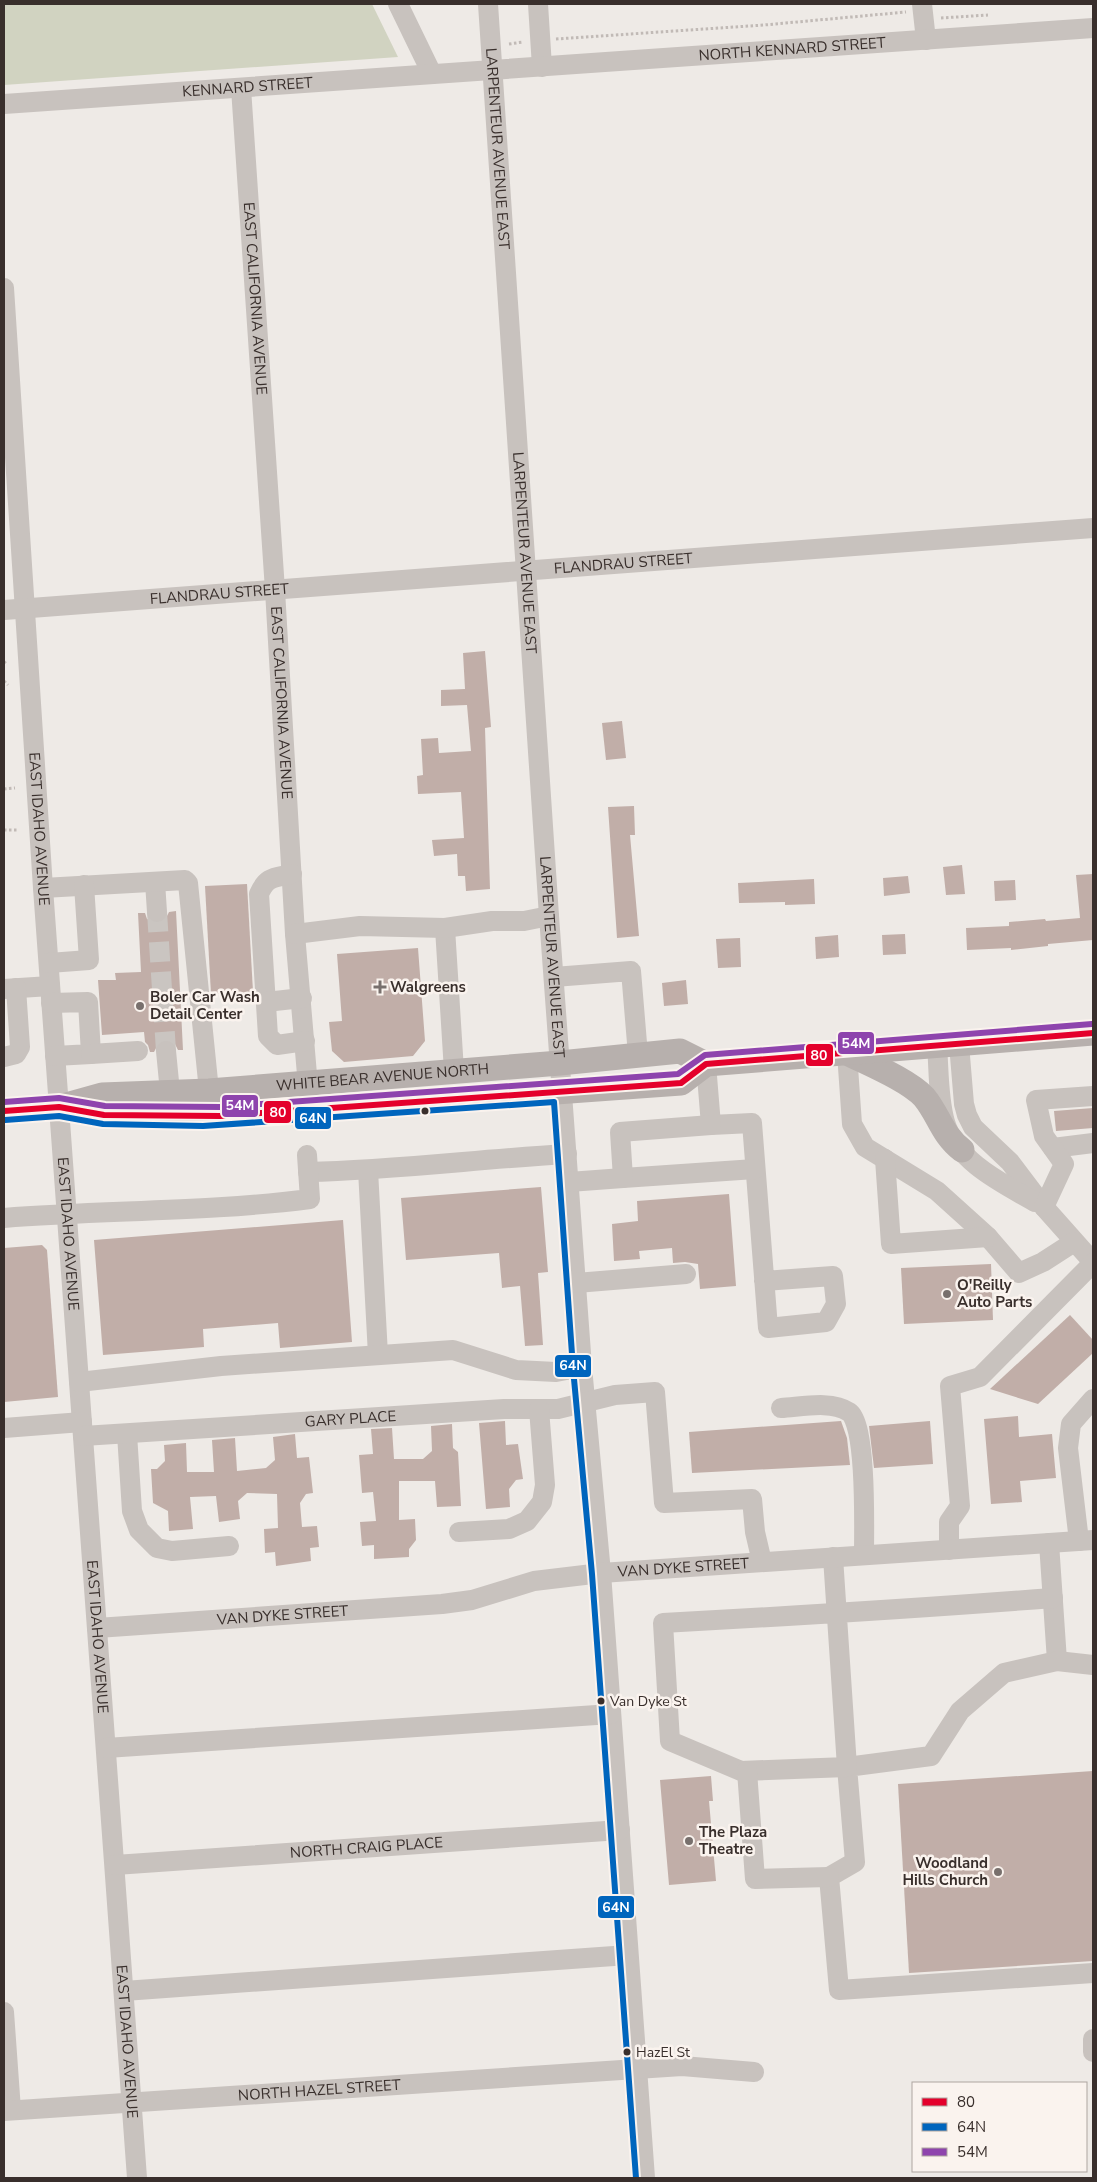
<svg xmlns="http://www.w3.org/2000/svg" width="1097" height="2182" font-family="'Nunito Sans',sans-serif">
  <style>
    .green { fill: #d1d3c1 }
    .building { fill: #c1aea8 }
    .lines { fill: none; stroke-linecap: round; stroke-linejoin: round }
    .minor-tunnel { stroke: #cac5c1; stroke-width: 20; stroke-dasharray: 20 10; stroke-linecap: butt }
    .path { stroke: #c1bab6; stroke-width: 3; stroke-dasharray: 2.5 2.5; stroke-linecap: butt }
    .minor { stroke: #c8c2be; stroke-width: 20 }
    .major { stroke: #b7b0ad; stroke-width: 25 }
    .bus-1-casing { stroke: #faf3ee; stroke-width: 10 }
    .bus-2-casing { stroke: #faf3ee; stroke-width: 10 }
    .bus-3-casing { stroke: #faf3ee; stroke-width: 10 }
    .bus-1 { stroke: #e4002b; stroke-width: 6 }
    .bus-2 { stroke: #0065bd; stroke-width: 6 }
    .bus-3 { stroke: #8e44ad; stroke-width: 6 }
    .poi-dot { fill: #78706d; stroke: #faf3ee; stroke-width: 2 }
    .bus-dot { fill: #392f2c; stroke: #faf3ee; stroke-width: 2 }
    .labels { text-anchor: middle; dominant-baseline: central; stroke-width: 5; stroke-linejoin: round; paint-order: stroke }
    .bus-label { font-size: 14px; fill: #392f2c; stroke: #faf3ee; text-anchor: start }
    .street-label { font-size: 15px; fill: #392f2c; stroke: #faf3ee }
    .poi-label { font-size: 15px; font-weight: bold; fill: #392f2c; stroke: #faf3ee; text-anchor: start }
    .line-badge { stroke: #faf3ee; stroke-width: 2 }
    .badge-label { font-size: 14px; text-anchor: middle; font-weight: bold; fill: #fff }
  </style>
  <rect width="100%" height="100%" fill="#eeeae6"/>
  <!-- green -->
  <path class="green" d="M4 4H372L398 57 4 85Z"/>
  <!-- building -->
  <g class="building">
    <path d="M485 651 491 727 485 728 490 889 466 891 465 876H458L457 854 434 856 432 840 464 838 461 792 418 794 417 776 423 775 421 739 438 738 439 753 471 751 467 705 441 706V690L465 689 463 653Z"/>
    <path d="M622 721 626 758 606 760 602 723Z"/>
    <path d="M634 806 635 835H630L639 936 617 938 608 807Z"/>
    <path d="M962 865 965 894 946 895 943 867Z"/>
    <path d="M1093 874V940L1048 944V946L1011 950V948L967 950 966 928 1009 926V922L1045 919 1046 921 1080 918 1076 875Z"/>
    <path d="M908 876 910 893 884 896 883 878Z"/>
    <path d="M814 879 815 904 785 905V902L739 903 738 883Z"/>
    <path d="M1015 880 1016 900 995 901 994 881Z"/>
    <path d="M247 884 253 992 211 994 205 886Z"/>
    <path d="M176 911 183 1050H178L175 1044 165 1039 159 1042 154 1052H150L148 1045 145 1042 144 1032 102 1035 98 980H116L115 973 141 972 138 913H145L147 919 157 924 164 922 169 912Z"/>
    <path d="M905 934 906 954 883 955 882 935Z"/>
    <path d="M838 935 839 957 816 959 815 937Z"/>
    <path d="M740 938 741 967 718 968 716 939Z"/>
    <path d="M418 948 425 1041 413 1056 344 1062 332 1051 329 1022 342 1021 337 954Z"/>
    <path d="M686 980 688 1004 664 1006 662 983Z"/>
    <path d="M1093 1108V1128L1056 1131 1054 1111Z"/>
    <path d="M541 1187 548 1272 538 1273 543 1345 525 1346 520 1286 502 1288 499 1253 406 1260 401 1198Z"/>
    <path d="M729 1194 736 1286 700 1289 698 1264 685 1262 673 1263 672 1248 639 1251 640 1259 614 1261 612 1224 638 1221 637 1201Z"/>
    <path d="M343 1220 352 1342 280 1348 278 1323 203 1329 204 1347 103 1355 94 1240Z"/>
    <path d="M42 1245 47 1250 58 1397 4 1402V1248Z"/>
    <path d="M991 1264 993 1320 904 1324 901 1268Z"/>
    <path d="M1070 1315 1093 1340V1353L1038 1404 990 1389Z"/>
    <path d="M1018 1416 1019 1437 1052 1434 1056 1478 1020 1481 1022 1502 991 1504 984 1419Z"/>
    <path d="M505 1421 506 1445 518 1444 523 1479 516 1480 509 1489 510 1507 486 1509 479 1423Z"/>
    <path d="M841 1421 847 1438 850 1465 692 1473 689 1432Z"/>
    <path d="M930 1421 933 1464 874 1468 869 1426Z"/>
    <path d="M452 1424 453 1448 458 1452 461 1506 437 1507 435 1481H399V1520L415 1519 416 1540 409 1549V1557L374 1559V1545L362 1546 360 1522 376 1521 373 1492 362 1493 359 1455 373 1454 371 1429 392 1428 394 1459H423L432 1451 431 1426Z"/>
    <path d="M295 1434 297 1458 309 1457 313 1493 306 1494 300 1503 302 1527 317 1526 319 1547 310 1548 311 1561 276 1566 275 1552 265 1553 264 1529 278 1528 277 1494 247 1493 238 1501 240 1519 219 1522 216 1496 190 1497 193 1529 169 1531 168 1511 153 1503 151 1469H157L165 1461 164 1445 186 1443 187 1472H214L212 1440 235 1438 237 1471 266 1468 275 1460 273 1437Z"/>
    <path d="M1093 1771V1961L909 1973 898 1784Z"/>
    <path d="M711 1776 713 1801H709L716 1881 669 1885 660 1780Z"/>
  </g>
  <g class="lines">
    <!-- minor-tunnel -->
    <path class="minor-tunnel" d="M157 912 166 1051"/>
    <!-- path -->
    <g class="path">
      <path d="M941 18 988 15"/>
      <path d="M556 39 764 25 906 12"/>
      <path d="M509 44 523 42"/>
      <path d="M4 663 6 661"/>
      <path d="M4 681 8 685"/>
      <path d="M4 789 15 788"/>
      <path d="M4 830H18"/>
    </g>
    <!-- minor -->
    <g class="minor">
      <path d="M398 4 432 74"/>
      <path id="s1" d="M488 4 549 916 582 1367 601 1573 645 2178"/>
      <path d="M538 4 542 67"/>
      <path d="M922 4 926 40"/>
      <path id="s2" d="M241 88 275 590 295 934 309 1098"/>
      <path id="s3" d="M4 104 1093 28"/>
      <path id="s4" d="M4 288 43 888 137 2178"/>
      <path id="s5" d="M4 610 1093 528"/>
      <path d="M292 874C274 878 267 876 259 894L268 1036 277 1045 305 1041"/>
      <path d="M155 882 157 912"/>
      <path d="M43 888 185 880 188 883 209 1091"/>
      <path d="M445 928 454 1071"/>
      <path d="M295 934 360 926 445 928 492 921H524L549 916"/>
      <path d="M49 963 89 960 84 885"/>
      <path d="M554 977 631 971 638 1055"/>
      <path d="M4 989 50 986"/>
      <path d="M266 1002 302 998"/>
      <path d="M51 1003 88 1002 91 1054 55 1056"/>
      <path d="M959 1044 964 1104 967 1115 973 1127 1010 1162 1044 1207 1093 1262"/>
      <path d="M937 1046C939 1070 938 1098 945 1122 957 1162 1002 1183 1035 1202"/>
      <path d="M166 1051 170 1092"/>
      <path d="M847 1053 852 1124 865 1147 937 1191 988 1237 1019 1273 1043 1262 1074 1242"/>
      <path d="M91 1054 138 1051"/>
      <path d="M4 1057 16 1054 20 1047 16 988"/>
      <path d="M706 1064 711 1125 752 1123 768 1328 826 1322 836 1304 833 1276 764 1281"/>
      <path d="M1053 1148 1093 1143"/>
      <path d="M885 1159 891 1244 988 1237"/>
      <path d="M368 1170 378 1355"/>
      <path d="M308 1172C395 1170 480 1159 567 1154"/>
      <path d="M623 1178 755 1169"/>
      <path d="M569 1182 623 1178 620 1132 711 1125"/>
      <path d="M1044 1207 1064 1164 1044 1136 1036 1100 1093 1096"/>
      <path d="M4 1218C106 1210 209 1212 310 1199L307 1155"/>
      <path d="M576 1283 686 1274"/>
      <path d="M79 1382 221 1366 453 1350 516 1370 556 1372 582 1367"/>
      <path d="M781 1408C801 1407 831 1400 849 1412 867 1424 864 1531 864 1555"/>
      <path d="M4 1428 82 1422"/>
      <path d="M127 1434 132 1511 139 1530 157 1548 172 1551 229 1546"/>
      <path id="s6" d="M83 1436 504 1409H558L615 1395 655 1392 664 1503 752 1499 755 1532 762 1562"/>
      <path d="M459 1532 509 1529 527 1521 542 1502 545 1485 539 1409"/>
      <path d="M1079 1541 1068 1448 1071 1424 1093 1399"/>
      <path d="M1049 1543 1057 1661 1004 1673 960 1711 931 1756 847 1767 855 1862 829 1877 839 1990 1093 1973"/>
      <path d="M949 1550V1522L960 1506 950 1386 980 1377 1093 1263"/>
      <path d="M833 1557 847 1767 741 1771 670 1741 663 1623C793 1616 923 1608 1053 1598"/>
      <path id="s7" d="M97 1628 442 1604 472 1600 534 1581 601 1573 1093 1540"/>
      <path d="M1057 1661 1093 1665"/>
      <path d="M106 1748 611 1714"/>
      <path d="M747 1771 755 1879 829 1877"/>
      <path id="s8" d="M115 1865 620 1830"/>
      <path d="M124 1991 628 1955"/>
      <path d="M4 2012 11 2110"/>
      <path d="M1093 2039V2052"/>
      <path id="s9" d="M4 2111 682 2066 754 2072"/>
    </g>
    <!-- major -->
    <g class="major">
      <path d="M847 1053C869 1064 908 1080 924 1097 939 1115 942 1135 962 1150"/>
      <path d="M59 1107 104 1115 220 1116 681 1083 706 1064 1093 1033"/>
      <path id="s10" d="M4 1111 59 1107 102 1095 209 1091 560 1063 680 1051 706 1064"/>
    </g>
    <!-- bus-1 casing -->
    <g class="bus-1-casing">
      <path id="bus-1" d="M4 1111 59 1107 104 1115 220 1116 681 1083 706 1064 1093 1033"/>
    </g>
    <!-- bus-2 casing -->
    <g class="bus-2-casing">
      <path id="bus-2" d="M5 1120 59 1116 103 1124 203 1126 554 1102 573 1368 592 1574 636 2178"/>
    </g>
    <!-- bus-3 casing -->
    <g class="bus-3-casing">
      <path id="bus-3" d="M4 1102 59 1098 105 1106 220 1107 678 1074 705 1055 1092 1024"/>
    </g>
    <!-- bus-1 -->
    <use href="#bus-1" class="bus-1"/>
    <!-- bus-2 -->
    <use href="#bus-2" class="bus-2"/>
    <!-- bus-3 -->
    <use href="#bus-3" class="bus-3"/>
  </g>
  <!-- markers -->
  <g class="poi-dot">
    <path d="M377.5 979.5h5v5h5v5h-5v5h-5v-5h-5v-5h5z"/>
    <circle cx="140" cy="1006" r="5"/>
    <circle cx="947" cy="1294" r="5"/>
    <circle cx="689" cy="1841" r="5"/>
    <circle cx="998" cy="1872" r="5"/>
  </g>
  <g class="bus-dot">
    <circle cx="425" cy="1111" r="4.5"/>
    <circle cx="601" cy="1701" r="4.5"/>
    <circle cx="627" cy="2052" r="4.5"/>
  </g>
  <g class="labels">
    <!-- bus labels -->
    <g class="bus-label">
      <text x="610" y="1701">Van Dyke St</text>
      <text x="636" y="2052">HazEl St</text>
    </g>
    <!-- street labels -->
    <g class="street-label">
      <text stroke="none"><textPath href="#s3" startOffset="790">NORTH KENNARD STREET</textPath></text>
      <text stroke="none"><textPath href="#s3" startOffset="244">KENNARD STREET</textPath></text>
      <text stroke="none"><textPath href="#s1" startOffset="145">LARPENTEUR AVENUE EAST</textPath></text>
      <text stroke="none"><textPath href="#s2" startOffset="211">EAST CALIFORNIA AVENUE</textPath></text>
      <text stroke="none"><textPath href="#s1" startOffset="550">LARPENTEUR AVENUE EAST</textPath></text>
      <text stroke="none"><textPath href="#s5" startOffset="621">FLANDRAU STREET</textPath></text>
      <text stroke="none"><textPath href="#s5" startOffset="216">FLANDRAU STREET</textPath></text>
      <text stroke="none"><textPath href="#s2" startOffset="616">EAST CALIFORNIA AVENUE</textPath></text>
      <text stroke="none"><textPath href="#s4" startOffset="542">EAST IDAHO AVENUE</textPath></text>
      <text stroke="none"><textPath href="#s1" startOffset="955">LARPENTEUR AVENUE EAST</textPath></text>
      <text stroke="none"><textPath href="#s10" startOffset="381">WHITE BEAR AVENUE NORTH</textPath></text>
      <text stroke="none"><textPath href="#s4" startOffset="948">EAST IDAHO AVENUE</textPath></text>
      <text stroke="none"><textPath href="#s6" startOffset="268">GARY PLACE</textPath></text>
      <text stroke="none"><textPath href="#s7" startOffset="591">VAN DYKE STREET</textPath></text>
      <text stroke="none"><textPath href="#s7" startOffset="186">VAN DYKE STREET</textPath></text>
      <text stroke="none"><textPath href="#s4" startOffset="1352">EAST IDAHO AVENUE</textPath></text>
      <text stroke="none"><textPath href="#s8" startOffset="252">NORTH CRAIG PLACE</textPath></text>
      <text stroke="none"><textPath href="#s4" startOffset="1758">EAST IDAHO AVENUE</textPath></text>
      <text stroke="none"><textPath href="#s9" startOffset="316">NORTH HAZEL STREET</textPath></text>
    </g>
    <!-- poi labels -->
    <g class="poi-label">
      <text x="390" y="987">Walgreens</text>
      <text x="150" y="997">Boler Car Wash<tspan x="150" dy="17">Detail Center</tspan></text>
      <text x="957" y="1285">O'Reilly<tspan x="957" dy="17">Auto Parts</tspan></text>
      <text x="699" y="1832">The Plaza<tspan x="699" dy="17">Theatre</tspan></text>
      <text x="988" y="1863" text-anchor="end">Woodland<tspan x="988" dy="17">Hills Church</tspan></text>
    </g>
  </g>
  <g class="line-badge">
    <rect x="837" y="1031" width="38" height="24" rx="5" fill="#8e44ad"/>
    <rect x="805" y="1043" width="29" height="24" rx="5" fill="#e4002b"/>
    <rect x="221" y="1094" width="38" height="24" rx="5" fill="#8e44ad"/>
    <rect x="263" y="1100" width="29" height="24" rx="5" fill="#e4002b"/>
    <rect x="294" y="1106" width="38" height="24" rx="5" fill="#0065bd"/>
    <rect x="554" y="1354" width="38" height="24" rx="5" fill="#0065bd"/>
    <rect x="597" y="1895" width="38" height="24" rx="5" fill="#0065bd"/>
  </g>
  <g class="badge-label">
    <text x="856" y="1048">54M</text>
    <text x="819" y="1060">80</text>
    <text x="240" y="1110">54M</text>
    <text x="278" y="1117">80</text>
    <text x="313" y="1123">64N</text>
    <text x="573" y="1370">64N</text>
    <text x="616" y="1912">64N</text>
  </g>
  <!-- border -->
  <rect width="1097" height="2182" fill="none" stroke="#392f2c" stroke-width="10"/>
  <!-- legend -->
  <rect x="912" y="2082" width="175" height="90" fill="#faf3ee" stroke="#ada5a0"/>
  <rect x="922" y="2098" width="25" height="8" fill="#e4002b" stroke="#ada5a0"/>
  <text x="957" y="2107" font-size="15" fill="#392f2c">80</text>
  <rect x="922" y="2123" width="25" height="8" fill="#0065bd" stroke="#ada5a0"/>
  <text x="957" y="2132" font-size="15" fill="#392f2c">64N</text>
  <rect x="922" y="2148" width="25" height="8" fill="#8e44ad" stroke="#ada5a0"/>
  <text x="957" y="2157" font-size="15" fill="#392f2c">54M</text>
</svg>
